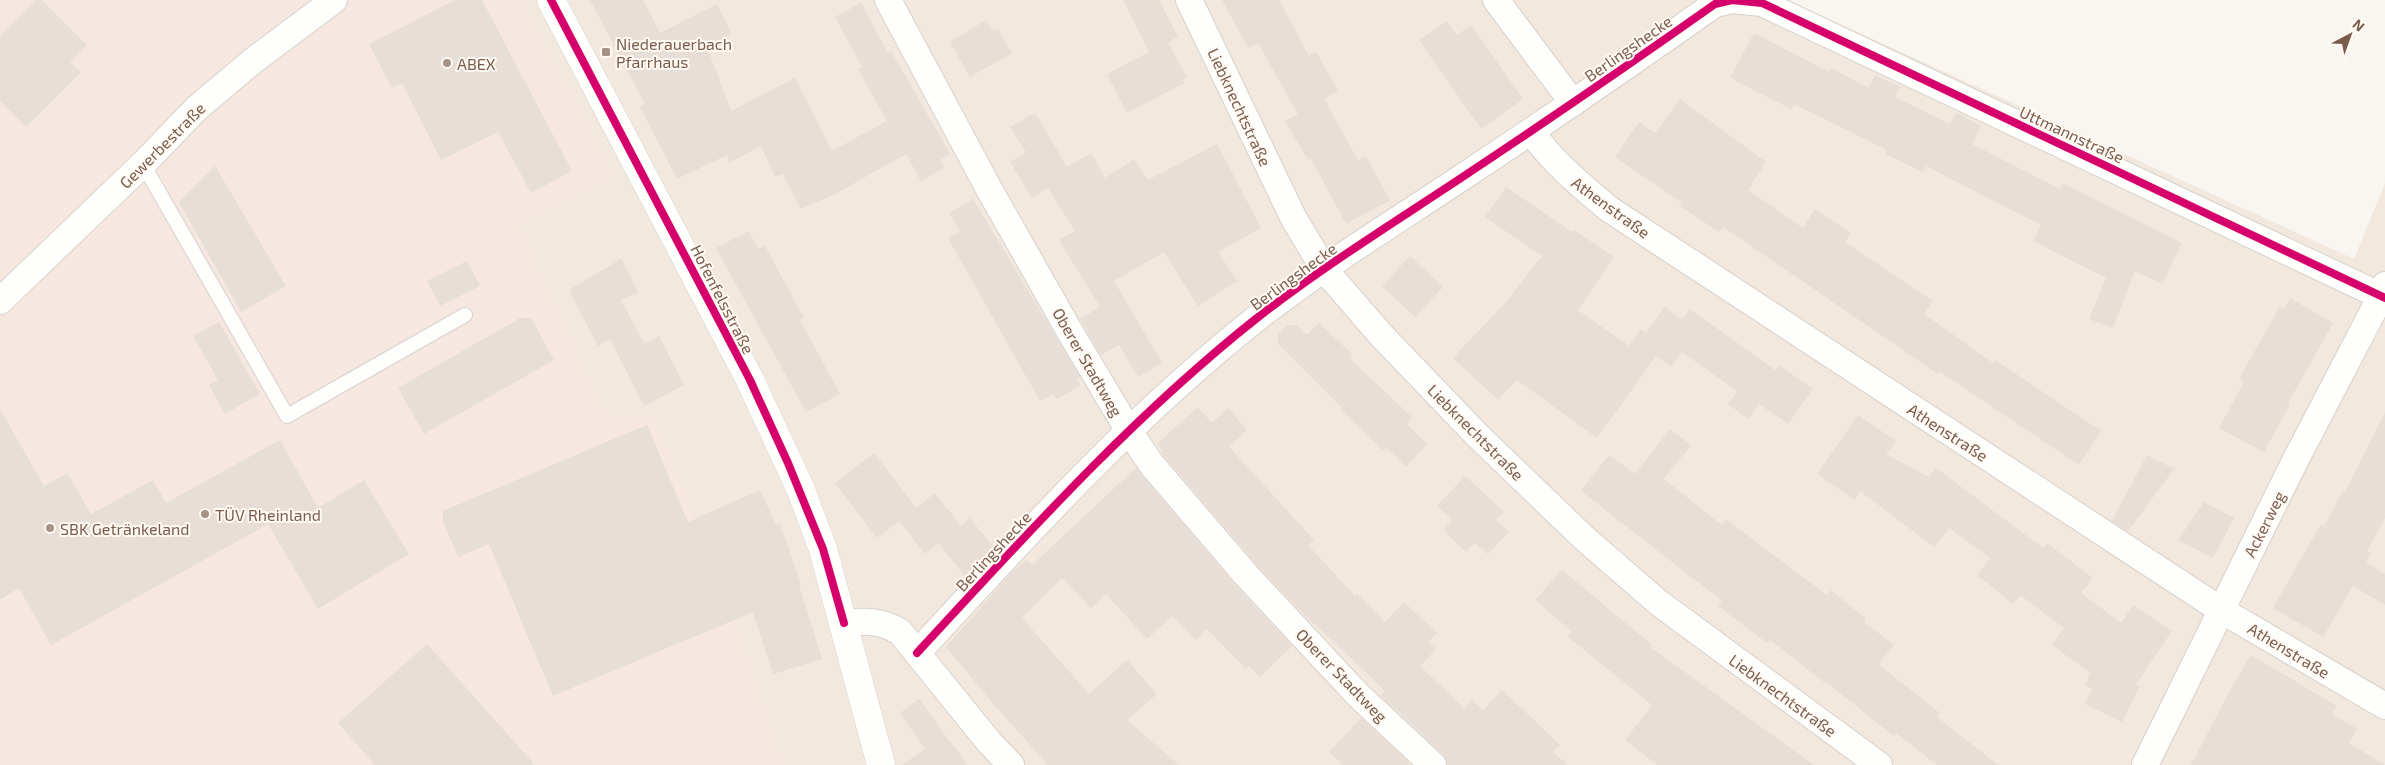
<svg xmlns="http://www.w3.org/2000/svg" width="2385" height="765" font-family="'Exo 2',sans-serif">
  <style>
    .residential { fill: #f2e8de }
    .commercial { fill: #f6e8e1 }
    .building { fill: #e6ded7 }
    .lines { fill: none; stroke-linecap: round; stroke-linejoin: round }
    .service-casing { stroke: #d7d1cb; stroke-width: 16 }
    .minor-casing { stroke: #d7d1cb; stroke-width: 28 }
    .secondary-casing { stroke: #d9d2cb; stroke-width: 29 }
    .service { stroke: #fefefd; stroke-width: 14 }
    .minor { stroke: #fefefd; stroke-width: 26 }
    .secondary { stroke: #fefefd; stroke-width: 28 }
    .cycleway-casing { stroke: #fffaf3; stroke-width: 11 }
    .cycleway { stroke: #d6006c; stroke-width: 8 }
    .poi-dot { fill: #a69286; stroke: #fffaf3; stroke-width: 2 }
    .labels { text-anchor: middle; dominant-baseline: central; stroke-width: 4; stroke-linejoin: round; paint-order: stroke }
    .poi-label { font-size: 16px; fill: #7a5c4d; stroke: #fffaf3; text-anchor: start }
    .street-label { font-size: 16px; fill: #7a5c4d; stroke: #fffaf3 }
  </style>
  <rect width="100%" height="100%" fill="#f9f5f0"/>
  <!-- residential -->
  <path class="residential" d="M521 0H1787L2354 259 2385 183V765H783L739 633 607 421 519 224 616 175Z"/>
  <!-- commercial -->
  <path class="commercial" d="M0 0H521L616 175 519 224 607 421 653 415 739 633 783 765H0Z"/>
  <!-- building -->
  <g class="building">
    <path d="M36 0H42L87 45 70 62 81 72 26 127 0 101V36Z"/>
    <path d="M455 0H482L572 171 531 193 498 132 441 160 402 83 392 88 369 44Z"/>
    <path d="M590 0H643L660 33 717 4 732 34 707 47 731 111 795 78 832 151 887 121 858 69 862 67 835 17 861 3 888 53 891 51 950 154 940 160 944 168 921 181 906 154 835 194 801 209 783 174 775 177 761 146 729 163 727 155 677 179 640 107 645 104Z"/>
    <path d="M1123 0H1159L1178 37 1149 52Z"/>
    <path d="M1222 0H1279L1309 56 1316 52 1338 91 1324 99 1358 160 1366 156 1390 200 1346 224 1311 158 1308 160 1285 121 1298 114 1258 43 1248 48Z"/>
    <path d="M986 20 993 31 998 29 1012 53 970 77 950 42Z"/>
    <path d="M1447 21 1457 35 1471 25 1523 99 1481 129 1419 40Z"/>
    <path d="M1754 33 1829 72 1831 68 1869 88 1875 75 1900 87 1895 97 1950 124 1956 113 1981 125 1972 144 2060 189 2062 183 2182 243 2162 284 2135 271 2113 328 2089 319 2106 278 2033 241 2041 225 1926 166 1923 172 1885 154 1887 150 1794 104 1791 109 1730 78Z"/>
    <path d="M1168 42 1187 78 1183 80 1184 83 1127 113 1107 74Z"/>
    <path d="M1680 99 1766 162 1748 190 1803 228 1815 209 1851 233 1845 242 1933 301 1924 314 1993 363 1995 360 2101 431 2079 465 1940 372 1938 374 1723 227 1719 232 1680 206 1682 203 1615 157 1639 122 1655 133Z"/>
    <path d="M1035 113 1067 167 1091 153 1105 178 1134 159 1148 180 1217 144 1261 228 1218 252 1237 281 1198 306 1164 252 1114 281 1162 363 1138 377 1119 345 1101 355 1080 319 1100 307 1059 240 1075 231 1048 188 1032 198 1010 162 1026 152 1010 127Z"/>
    <path d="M215 166 286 286 241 312 179 202Z"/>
    <path d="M1506 187 1572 232 1574 230 1614 257 1578 310 1629 346 1641 329 1646 333 1665 307 1682 320 1690 309 1775 370 1779 365 1813 389 1788 424 1759 404 1748 419 1728 404 1737 391 1682 352 1671 367 1656 356 1597 438 1517 380 1498 400 1453 358 1506 302 1542 256 1485 217Z"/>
    <path d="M973 199 1080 377 1076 379 1080 386 1057 399 1053 394 1040 401 948 238 960 231 949 213Z"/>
    <path d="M749 231 758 249 765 246 804 318 800 320 840 394 806 412 716 248Z"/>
    <path d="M1410 256 1443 287 1415 317 1382 286Z"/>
    <path d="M621 259 638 292 621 300 644 344 659 336 684 385 644 406 610 339 598 346 569 290Z"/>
    <path d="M467 261 480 286 440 306 427 281Z"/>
    <path d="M2290 298 2333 323 2288 403 2290 404 2264 452 2219 428 2244 382 2239 379 2280 306 2284 309Z"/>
    <path d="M520 318H531L554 360 424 434 398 388Z"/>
    <path d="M219 322 260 394 225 414 209 385 218 380 193 336Z"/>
    <path d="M1319 323 1353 355 1349 358 1413 418 1407 424 1427 444 1406 467 1386 447 1383 450 1340 409 1342 408 1278 344V334L1287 325H1297L1307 335Z"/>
    <path d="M1198 407 1212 423 1228 408 1247 430 1229 447 1314 540 1308 545 1355 596 1357 594 1385 622 1404 602 1437 633 1428 642 1436 649 1420 666 1464 708 1472 700 1483 710 1502 690 1560 745 1553 752 1568 765H1448L1443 754 1381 696 1385 691 1314 623 1313 624 1258 566 1164 456 1158 443Z"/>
    <path d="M0 409 44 486 67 473 91 514 153 480 166 503 280 440 318 508 364 480 409 554 318 609 268 524 51 645 19 588 0 600Z"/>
    <path d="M2385 412V518L2367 551 2371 553 2366 563 2385 574V605L2353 586 2323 637 2273 608 2321 524 2324 526 2343 491 2345 492Z"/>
    <path d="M1858 415 1896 441 1886 454 1929 477 1936 468 2043 548 2047 543 2093 578 2081 593 2121 623 2133 605 2172 631 2136 684 2140 686 2122 722 2085 704 2092 689 2085 685 2090 673 2052 645 2064 628 2020 595 2013 604 1977 575 1990 558 1949 528 1934 547 1860 491 1855 500 1817 474Z"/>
    <path d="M647 425 688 522 760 490 776 525 780 524 801 584 799 585 822 659 773 674 753 612 553 696 489 544 458 557 443 521V511Z"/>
    <path d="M1670 429 1691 445 1664 479 1722 525 1726 519 1827 595 1831 590 1866 619 1864 622 1894 645 1878 664 1940 713 1937 717 1998 765H1937L1896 733 1894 736 1826 682 1825 683 1770 640 1767 643 1718 606 1722 601 1581 491 1609 455 1635 474Z"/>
    <path d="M874 453 916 508 935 493 961 526 970 518 994 548 966 578 939 543 925 554 899 521 902 519 877 538 835 483Z"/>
    <path d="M2147 455 2174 469 2128 531 2112 521Z"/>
    <path d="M1136 468 1236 586 1292 646 1260 677 1249 666 1246 669 1207 629 1196 640 1172 616 1147 639 1106 594 1091 608 1062 578 1022 618 1089 694 1127 660 1157 694 1127 720 1179 765H1048L996 707 946 647 1012 572 1027 560 1032 565Z"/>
    <path d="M1465 476 1504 512 1496 520 1509 532 1488 554 1475 543 1466 552 1443 530 1453 520 1437 506Z"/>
    <path d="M2204 502 2234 518 2213 558 2178 540Z"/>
    <path d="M1562 570 1652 645 1650 647 1814 765H1657L1625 740 1652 705 1568 637 1572 632 1535 600Z"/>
    <path d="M427 644 535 765H375L338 723Z"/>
    <path d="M2251 655 2337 706 2332 714 2357 729 2349 743 2385 765H2191L2227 696Z"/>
    <path d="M919 699 945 735 968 765H902L925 749 900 713Z"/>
    <path d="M1361 718 1411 765H1343L1329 752Z"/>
  </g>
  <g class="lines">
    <!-- service casing -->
    <g class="service-casing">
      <path id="service" d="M143 164 287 416 465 315"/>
    </g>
    <!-- minor casing -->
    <g class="minor-casing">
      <g id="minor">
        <path d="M888 0 989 189 1070 332 1129 431 1152 465 1247 576 1359 696 1433 765"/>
        <path d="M1189 0 1294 219 1324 269 1381 335 1478 436 1584 538 1659 603 1879 765"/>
        <path d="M1496 0 1573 103"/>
        <path d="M1531 132C1554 163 1579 184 1609 209L2221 610 2385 706"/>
        <path d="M0 301 143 164 197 108 254 60 334 0"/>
        <path d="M844 623C866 621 881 620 900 632L989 742 1011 765"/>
        <path d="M917 653C1025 536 1132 417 1257 318 1321 268 1390 225 1458 180 1544 123 1630 64 1715 4L1732 0 1762 3 2385 298"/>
        <path d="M2145 765 2295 461 2381 296 2385 285"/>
      </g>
    </g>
    <!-- secondary casing -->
    <g class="secondary-casing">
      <path id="secondary" d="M551 0 750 380 801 490 823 549 881 765"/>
    </g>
    <!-- service -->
    <use href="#service" class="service"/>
    <!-- minor -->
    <use href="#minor" class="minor"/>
    <!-- secondary -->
    <use href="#secondary" class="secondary"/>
    <!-- cycleway casing -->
    <g class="cycleway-casing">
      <g id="cycleway">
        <path d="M551 0 750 380 788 463 823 549 844 623"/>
        <path d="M917 653C1025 536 1132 417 1257 318 1321 268 1390 225 1458 180 1544 123 1630 64 1715 4L1732 0 1762 3 2385 298"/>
      </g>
    </g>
    <!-- cycleway -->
    <use href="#cycleway" class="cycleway"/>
  </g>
  <!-- markers -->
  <g class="poi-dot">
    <rect x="601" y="47" width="10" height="10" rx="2.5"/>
    <circle cx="447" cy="63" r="5"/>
    <circle cx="205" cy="514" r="5"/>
    <circle cx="50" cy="528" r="5"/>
  </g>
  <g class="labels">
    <!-- poi labels -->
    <g class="poi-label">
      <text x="616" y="43">Niederauerbach<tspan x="616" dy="18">Pfarrhaus</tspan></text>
      <text x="457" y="63">ABEX</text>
      <text x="215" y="514">TÜV Rheinland</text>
      <text x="60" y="528">SBK Getränkeland</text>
    </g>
    <!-- street labels -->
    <g class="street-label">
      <text transform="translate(1628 48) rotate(-35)">Berlingshecke</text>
      <text transform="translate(1240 107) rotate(65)">Liebknechtstraße</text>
      <text transform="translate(2072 134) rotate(25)">Uttmannstraße</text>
      <text transform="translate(162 145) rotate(-45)">Gewerbestraße</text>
      <text transform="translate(1611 207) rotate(36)">Athenstraße</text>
      <text transform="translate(1293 276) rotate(-36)">Berlingshecke</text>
      <text transform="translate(723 299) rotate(63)">Hofenfelsstraße</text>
      <text transform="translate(1088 362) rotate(60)">Oberer Stadtweg</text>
      <text transform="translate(1476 432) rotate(45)">Liebknechtstraße</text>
      <text transform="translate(1948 432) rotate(33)">Athenstraße</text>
      <text transform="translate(2264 524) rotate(-63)">Ackerweg</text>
      <text transform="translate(993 551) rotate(-47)">Berlingshecke</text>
      <text transform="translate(2289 650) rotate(31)">Athenstraße</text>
      <text transform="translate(1342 675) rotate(46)">Oberer Stadtweg</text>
      <text transform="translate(1783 695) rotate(36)">Liebknechtstraße</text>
    </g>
  </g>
  <!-- north arrow -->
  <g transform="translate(2350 35) rotate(41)" stroke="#fffaf3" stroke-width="4" paint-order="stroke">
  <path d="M0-4L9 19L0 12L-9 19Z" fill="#7a5c4d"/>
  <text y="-8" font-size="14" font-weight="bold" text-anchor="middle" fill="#7a5c4d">N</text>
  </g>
</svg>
